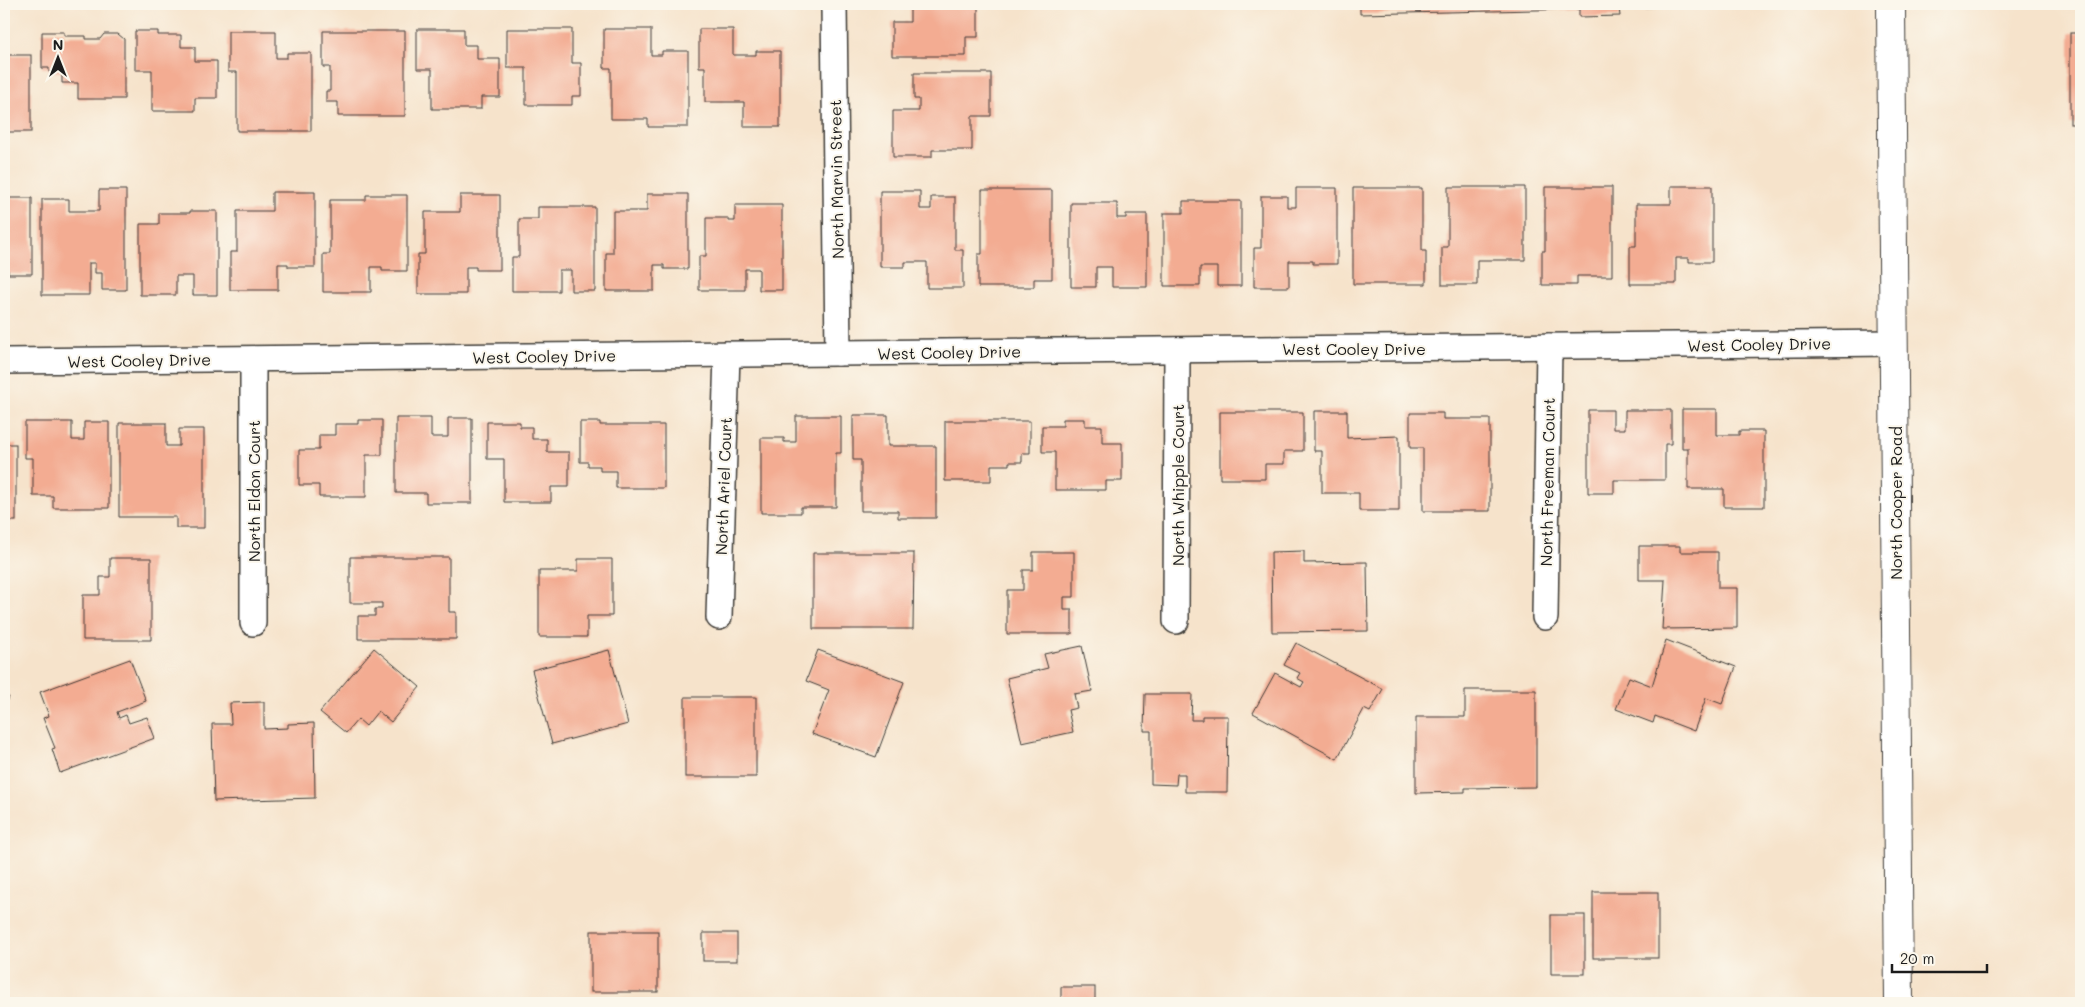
<svg xmlns="http://www.w3.org/2000/svg" width="2085" height="1007" font-family="Mali,sans-serif">
  <style>
    .building { fill: #f3ac92 }
    .lines { fill: none; stroke-linecap: round; stroke-linejoin: round }
    .street-casing { stroke: #3d3a36; stroke-width: 28 }
    .secondary-casing { stroke: #3d3a36; stroke-width: 30 }
    .street { stroke: #fff; stroke-width: 25 }
    .secondary { stroke: #fff; stroke-width: 28 }
    .labels { text-anchor: middle; dominant-baseline: central; stroke-width: 4; stroke-linejoin: round; paint-order: stroke }
    .street-label { font-size: 16px; fill: #1c1c1c; stroke: #fbf7ec }
  </style>
  <rect width="100%" height="100%" fill="#fbf7ec"/>
  <filter id="ink" filterUnits="userSpaceOnUse"><feTurbulence type="fractalNoise" baseFrequency=".02" numOctaves="2"/><feDisplacementMap in="SourceGraphic" scale="10" xChannelSelector="R" yChannelSelector="G"/><feConvolveMatrix kernelMatrix="1 2 1 2 8 2 1 2 1" color-interpolation-filters="sRGB"/></filter>
  <filter id="wash" filterUnits="userSpaceOnUse"><feTurbulence type="fractalNoise" baseFrequency=".0096" numOctaves="4" result="noise"/><feDisplacementMap in="SourceGraphic" scale="20" xChannelSelector="R" yChannelSelector="G"/><feGaussianBlur stdDeviation="1.12" result="paint"/><feColorMatrix in="noise" values="0 0 0 0 0 0 0 0 0 0 0 0 0 0 0 0 0 1.4 0 .05"/><feComposite in="paint" operator="in"/></filter>
  <g filter="url(#wash)">
    <rect width="100%" height="100%" fill="#f6e3cb"/>
    <g id="blocks">
      <!-- building -->
      <g class="building">
        <path d="M892 4H978V37H966V56H892V22H910V6H892Z"/>
        <path d="M1360 4H1691V7L1619 8 1620 16 1579 17V9L1360 14Z"/>
        <path d="M417 29H464V45H477V59H500V97H481V109H432V69H417Z"/>
        <path d="M507 29H572V63H581V96H572V105H526V68H507Z"/>
        <path d="M604 29H651V55H662V51H688V127H648V119H611V68H604Z"/>
        <path d="M699 29H733V55H756V51H780V127H744V102H705V67H699Z"/>
        <path d="M135 31H158V35H181V47H195V61H217V98H195V111H152V70H135Z"/>
        <path d="M228 31H276V58H287V53H311V131H237V72H228Z"/>
        <path d="M323 31H405V116H338V102H326V91H330V67H323Z"/>
        <path d="M42 32H64V36H86V39H100L104 34H118L124 39V99H78V83H62V72H49V68H42Z"/>
        <rect x="2070" y="33" width="11" height="91"/>
        <rect x="4" y="55" width="27" height="77"/>
        <path d="M914 73H991V116H972V150H932V157H893V111H919V99H914Z"/>
        <path d="M1671 186H1712V262H1689V258H1676V284H1630V246H1636V204H1671Z"/>
        <path d="M1448 187H1525V260H1477V285H1442V247H1448Z"/>
        <path d="M1545 187H1612V276H1577V285H1542V251H1545Z"/>
        <path d="M1296 188H1337V264H1313V261H1289V287H1254V248H1261V196H1287V207H1296Z"/>
        <path d="M1353 188H1422V251H1426V284H1353Z"/>
        <path d="M99 190H126V290H102V273H95V263H89V295H42V199H69V211H99Z"/>
        <path d="M982 190H1052V279H1034V287H978V254H982Z"/>
        <path d="M880 191H920V209H931V197H955V250H963V288H927V262H905V267H880Z"/>
        <path d="M272 192H315V267H288V264H278V290H230V252H237V211H272Z"/>
        <path d="M647 194H688V269H664V265H654V291H606V253H613V211H647Z"/>
        <path d="M366 195H407V271H382V267H371V292H323V254H330V200H366Z"/>
        <path d="M460 195H500V270H476V267H466V294H418V254H425V212H460Z"/>
        <path d="M4 198H32V274H8V270H4Z"/>
        <path d="M1183 201H1241V286H1217V267H1200V286H1164V213H1183Z"/>
        <path d="M1071 203H1117V218H1126V214H1147V287H1112V267H1096V287H1071Z"/>
        <path d="M735 205H782V290H759V269H745V290H699V256H706V218H728V221H735Z"/>
        <path d="M538 207H595V291H571V270H559V291H512V257H519V219H538Z"/>
        <path d="M190 211H217V295H193V276H176V295H140V224H159V213H190Z"/>
        <path d="M1682 409H1717V435H1739V431H1764V507H1724V489H1688V448H1682Z"/>
        <path d="M1588 410H1613V429H1625V410H1671V444H1665V480H1614V493H1588Z"/>
        <path d="M1314 411H1347V438L1399 436V511H1359V493H1322V451H1314Z"/>
        <path d="M1220 412H1303V451H1284V464H1265V479H1220Z"/>
        <path d="M1410 413H1443V419H1490V511H1423V448H1410Z"/>
        <path d="M853 415H888V446H936V518H898V511H861V460H853Z"/>
        <path d="M796 416H841V453H836V507H801V513H761V438H784V442H796Z"/>
        <path d="M396 418H431V437H448V418H472V503H426V493H396Z"/>
        <path d="M1063 419H1085V426H1102V443H1122V481H1106V490H1055V452H1042V426H1063Z"/>
        <path d="M358 420H382V455H366V497H319V485H299V450H319V435H335V424H358Z"/>
        <path d="M945 421H1030V453H1022V462H1009V465H991V481H945Z"/>
        <path d="M25 422H72V440H84V422H109V508H53V496H33V458H25Z"/>
        <path d="M487 422H520V427H532V439H547V452H569V487H551V502H504V459H487Z"/>
        <path d="M580 422H600V425H664V488H616V471H600V466H588V462H580Z"/>
        <path d="M119 423H166V446H179V429H204V528H176V517H119Z"/>
        <rect x="4" y="444" width="12" height="77"/>
        <path d="M1639 546H1680V552H1718V588H1737V628L1662 629 1665 580H1639Z"/>
        <path d="M1304 551V563L1367 562 1368 631 1272 632 1271 552Z"/>
        <path d="M1033 552H1074V597H1064V610H1072V634H1007V590H1023V570H1033Z"/>
        <path d="M813 553H914L913 629H813Z"/>
        <path d="M350 557H449V612H456V639H358V616H375V609H382V603H350Z"/>
        <path d="M110 558H151V640H83V595H100V577H110Z"/>
        <path d="M578 559H612V616H587V637H539V571H578Z"/>
        <path d="M1666 640 1736 667 1722 704 1706 698 1694 731 1655 716 1653 723 1616 709 1629 677 1652 686Z"/>
        <path d="M1296 643 1383 689 1370 712 1364 709 1337 759 1253 713 1275 673 1301 687 1304 682 1297 678 1300 673 1284 665Z"/>
        <path d="M1082 646 1092 691 1074 694 1077 708 1068 710 1073 732 1022 743 1007 678 1048 668 1044 654Z"/>
        <path d="M374 648 420 687 391 722 378 711 366 726 358 719 346 733 320 712Z"/>
        <path d="M609 650 628 724 552 744 532 670Z"/>
        <path d="M818 650 904 682 876 757 812 734 829 690 806 681Z"/>
        <path d="M130 659 146 701 117 712 119 718 126 715 129 723 147 717 155 738 60 773 52 749 55 748 43 718 49 716 40 692Z"/>
        <path d="M1465 690H1536V787L1465 788V792L1416 793V717H1465Z"/>
        <path d="M1145 694H1192L1191 720H1202V716H1228L1227 792H1185V774H1177L1176 785 1151 784V731H1144Z"/>
        <path d="M4 695 9 697 4 709Z"/>
        <rect x="685" y="697" width="71" height="80"/>
        <path d="M264 702V729L288 728V724L314 723 315 798 214 801 212 724H231L230 703Z"/>
        <rect x="1593" y="892" width="65" height="66"/>
        <rect x="1551" y="915" width="34" height="59"/>
        <rect x="591" y="931" width="67" height="61"/>
        <rect x="703" y="933" width="34" height="28"/>
        <rect x="4" y="968" width="2" height="35"/>
        <rect x="1061" y="987" width="34" height="16"/>
      </g>
    </g>
  </g>
  <g filter="url(#ink)">
    <use href="#blocks" fill-opacity="0" stroke="#3d3a36" stroke-width="1"/>
    <g class="lines">
      <!-- street casing -->
      <g class="street-casing">
        <g id="street">
          <path d="M834 4 838 353"/>
          <path d="M253 359V623"/>
          <path d="M4 361 1894 343"/>
          <path d="M719 617 727 354"/>
          <path d="M1545 617 1549 346"/>
          <path d="M1176 621 1177 350"/>
        </g>
      </g>
      <!-- secondary casing -->
      <g class="secondary-casing">
        <path id="secondary" d="M1891 4 1899 1003"/>
      </g>
      <!-- street -->
      <use href="#street" class="street"/>
      <!-- secondary -->
      <use href="#secondary" class="secondary"/>
    </g>
  </g>
  <g class="labels">
    <!-- street labels -->
    <g class="street-label">
      <text transform="translate(836 179) rotate(-91)">North Marvin Street</text>
      <text transform="translate(1759 344) rotate(-1)">West Cooley Drive</text>
      <text x="1354" y="348">West Cooley Drive</text>
      <text transform="translate(949 352) rotate(-1)">West Cooley Drive</text>
      <text transform="translate(544 356) rotate(-1)">West Cooley Drive</text>
      <text transform="translate(139 360) rotate(-1)">West Cooley Drive</text>
      <text transform="translate(1547 482) rotate(-89)">North Freeman Court</text>
      <text transform="translate(1177 485) rotate(-90)">North Whipple Court</text>
      <text transform="translate(723 486) rotate(-88)">North Ariel Court</text>
      <text transform="translate(253 491) rotate(-90)">North Eldon Court</text>
      <text transform="translate(1895 503) rotate(-90)">North Cooper Road</text>
    </g>
  </g>
  <!-- margin -->
  <rect width="2085" height="1007" fill="none" stroke="#fbf7ec" stroke-width="20"/>
  <!-- north arrow -->
  <g transform="translate(58 58)" stroke="#fbf7ec" stroke-width="4" paint-order="stroke">
  <path d="M0-4L9 19L0 12L-9 19Z" fill="#1c1c1c"/>
  <text y="-8" font-size="14" font-weight="bold" text-anchor="middle" fill="#1c1c1c">N</text>
  </g>
  <!-- scale -->
  <path d="M1892 964v8h95v-8" fill="none" stroke="#1c1c1c" stroke-width="2.5"/>
  <text x="1900" y="964" font-size="15" fill="#1c1c1c" stroke="#fbf7ec" stroke-width="4" paint-order="stroke">20 m</text>
</svg>
